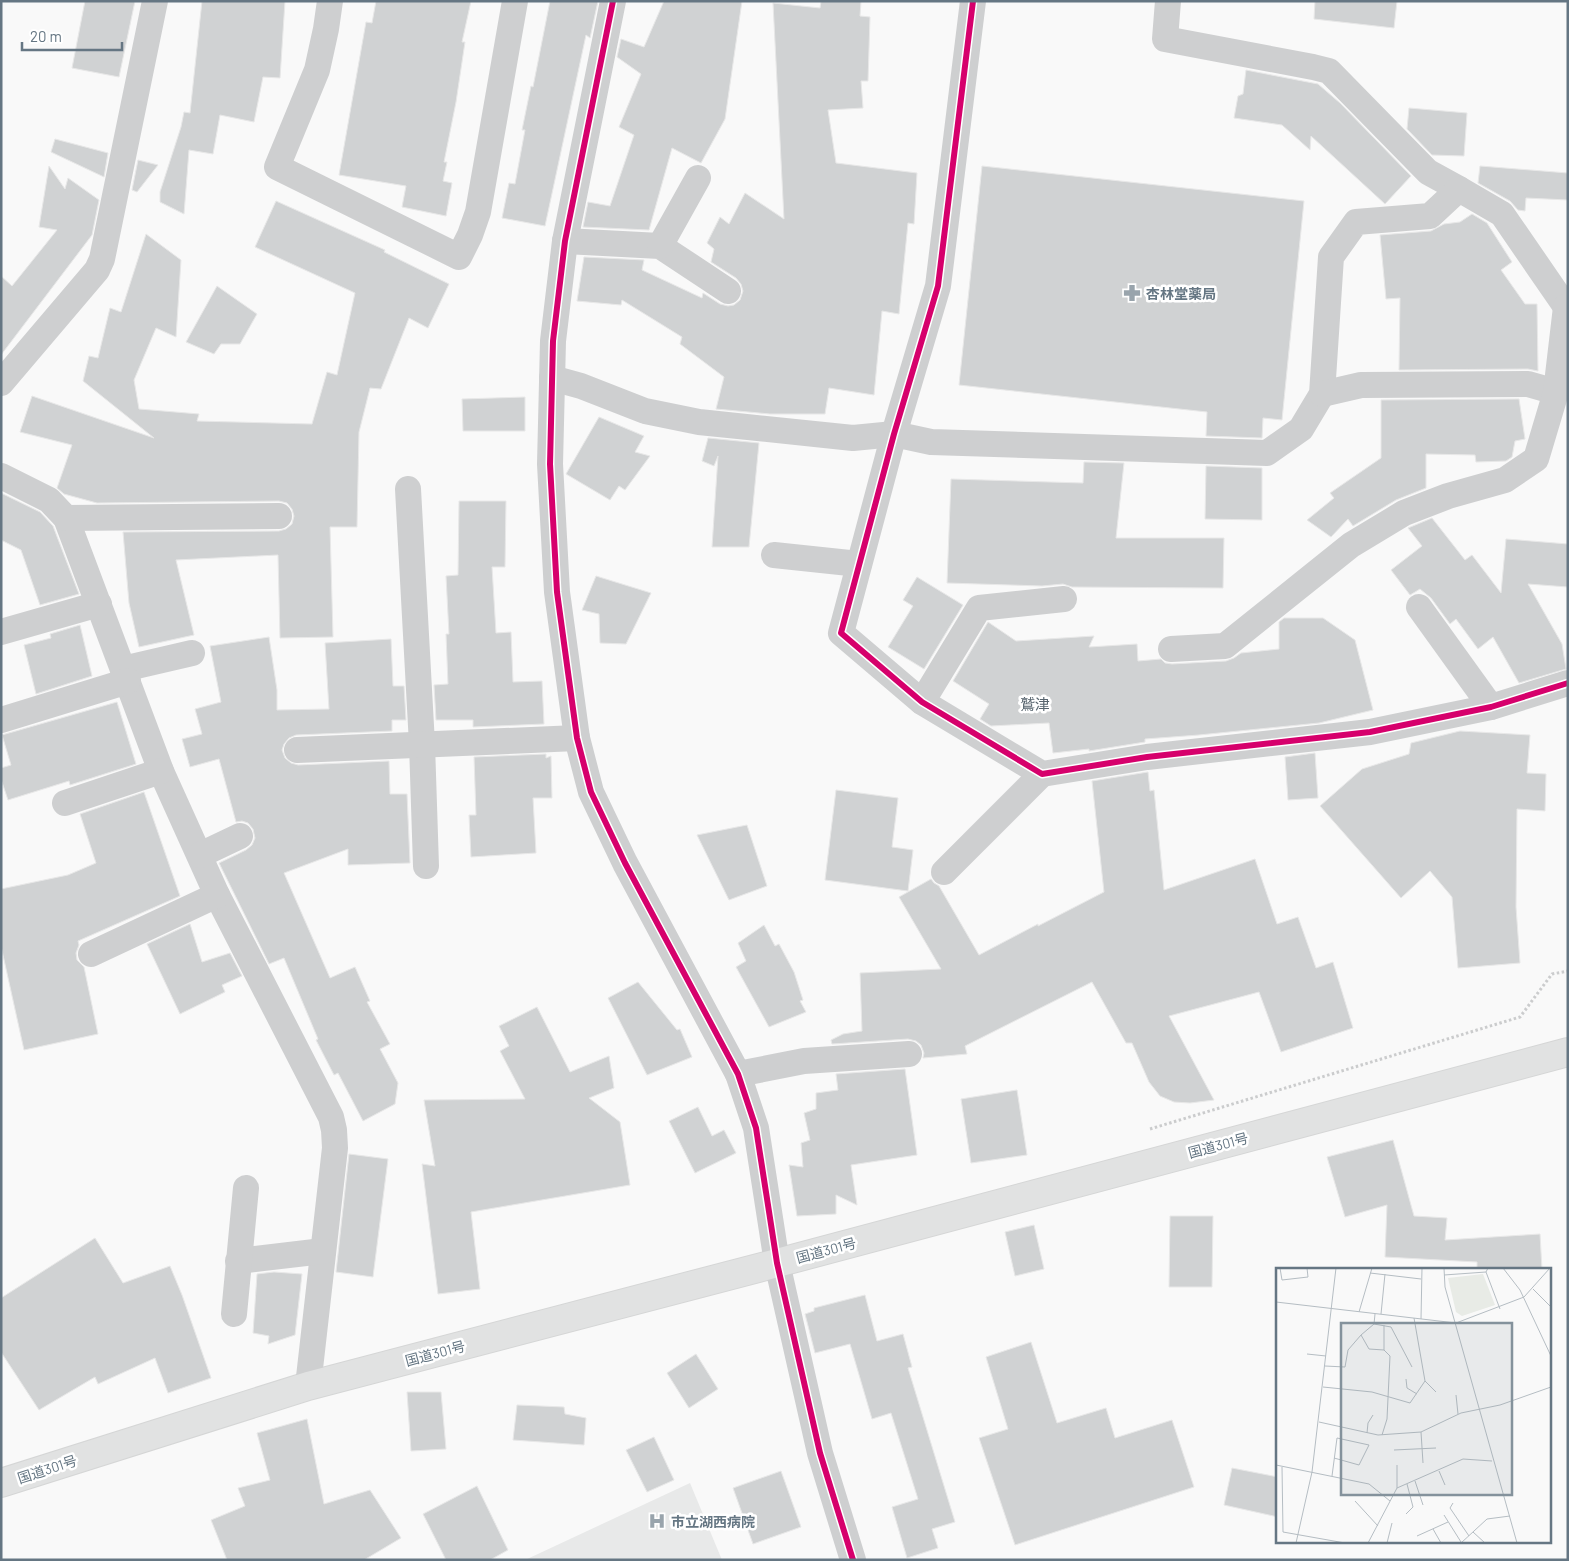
<svg xmlns="http://www.w3.org/2000/svg" width="1569" height="1561" font-family="Barlow,'Noto Sans JP',sans-serif">
  <style>
    .built { fill: #e8e9e9 }
    .building { fill: #d0d2d3; stroke: #e8e8e8 }
    .lines { fill: none; stroke-linecap: round; stroke-linejoin: round }
    .highway-casing { stroke: #d5d6d6; stroke-width: 30 }
    .path { stroke: #cbcccd; stroke-width: 3; stroke-dasharray: 2.5 2.5; stroke-linecap: butt }
    .street { stroke: #cecfd0; stroke-width: 26 }
    .highway { stroke: #e1e2e2; stroke-width: 28 }
    .cycleway-casing { stroke: #fff; stroke-width: 9 }
    .cycleway { stroke: #d6006c; stroke-width: 6 }
    .labels { text-anchor: middle; dominant-baseline: central; stroke-width: 5; stroke-linejoin: round; paint-order: stroke }
    .poi-label { font-size: 14px; font-weight: bold; fill: #657683; stroke: #fff; text-anchor: start }
    .street-label { font-size: 14px; fill: #657683; stroke: #fff }
    .neighbourhood-label { font-size: 15px; fill: #57646e; stroke: #fff }
    .inset-road { fill: none; stroke: #b5bdc3; stroke-width: 1 }
    .view { fill: #84929c; fill-opacity: 0.15; stroke: #84929c; stroke-width: 2.5 }
    .inset-edge { fill: none; stroke: #657683; stroke-width: 2.5 }
  </style>
  <rect width="100%" height="100%" fill="#f9f9f9"/>
  <!-- built -->
  <path class="built" d="M690 1483 722 1560H525Z"/>
  <!-- building -->
  <g class="building">
    <path d="M85 1H135L119 77 72 68Z"/>
    <path d="M202 1H285L280 78 263 77 254 122 220 115 213 154 189 150 184 214 160 202V192L181 127 184 112 190 113Z"/>
    <path d="M376 1H471L462 42H465L456 102 444 162H447L443 181 452 183 446 216 402 207 406 186 339 175 366 22 372 23Z"/>
    <path d="M550 1H598L590 38 586 35 545 226 502 218 509 183 515 184 525 130H522L531 86 533 87Z"/>
    <path d="M664 1H742L725 119 701 163 672 148 649 230 583 227 588 202 610 206 634 135 619 127 641 74 617 57 621 39 644 47Z"/>
    <path d="M821 1H861L860 16 870 17 868 81H861L863 108 828 110 836 163 917 173 914 224 908 223 899 314 882 311 874 395 829 388 825 414H770L716 409 724 377 680 344 682 337 622 300 621 305 577 301 584 257 644 260 642 270 702 298 703 293 720 304 728 306 734 305 740 300 743 291 741 284 736 278 711 262 714 249 707 243 720 217 729 224 745 193 784 219 773 3 820 8Z"/>
    <path d="M1315 1H1397L1394 28 1314 19Z"/>
    <path d="M1246 70 1318 84 1340 103 1411 176 1385 204 1311 136 1310 150 1282 125 1234 118 1238 96 1243 94Z"/>
    <path d="M1409 108 1467 113 1464 156 1432 155 1407 129Z"/>
    <path d="M55 139 108 153 104 177 51 152Z"/>
    <path d="M138 160 158 165 137 192 132 190Z"/>
    <path d="M49 166 65 189 68 178 99 200 92 235 1 355V276L12 286 57 230 39 227Z"/>
    <path d="M982 166 1304 201 1282 420 1263 418 1262 438 1206 436 1207 412 959 385Z"/>
    <path d="M1480 166 1568 173V200L1526 198 1525 211 1518 210 1510 201 1478 183Z"/>
    <path d="M276 201 385 250 384 252 449 284 428 328 409 318 381 389 370 388 359 432 357 527H330L333 637 280 638 278 555 176 560 194 635 139 647 129 603 123 532 279 531 286 529 292 524 294 516 292 509 287 503 279 501 97 503 64 494 57 488 72 445 20 432 32 396 154 438 83 381 89 356 98 358 110 308 121 312 146 234 181 260 176 337 156 328 134 380 139 409 199 414 197 421 312 424 327 372 337 375 355 293 255 247Z"/>
    <path d="M1472 214 1487 223 1512 262 1501 270 1525 304H1537L1538 371 1528 369 1399 370 1400 298 1386 299 1380 235 1431 231 1444 224 1460 222Z"/>
    <path d="M217 286 257 314 240 344H221L214 354 186 342Z"/>
    <path d="M525 397V431H463L462 399Z"/>
    <path d="M1519 399 1525 439 1515 441 1512 457 1506 461 1476 462 1475 455 1426 454V488L1396 500 1353 526 1348 519 1331 537 1307 520 1334 498 1330 493 1381 458V400Z"/>
    <path d="M599 417 644 436 635 452 650 456 625 490 619 486 610 500 566 474Z"/>
    <path d="M708 438 759 443 749 547H712L718 456 714 466 702 461Z"/>
    <path d="M1084 462 1124 463 1116 538H1224L1223 588 1072 587 1063 584 1042 586 947 583 951 479 1083 483Z"/>
    <path d="M1206 466 1262 468V520L1205 519Z"/>
    <path d="M1 493 40 512 53 526 79 594 40 605 21 550 1 540Z"/>
    <path d="M459 501H506L505 567H492L496 633 511 632 513 682 542 681 544 724 473 727V720H436L434 685 448 684 446 634H449L446 576 458 575Z"/>
    <path d="M1432 518 1465 560 1472 555 1501 593 1506 539 1568 544V587L1528 584 1562 644 1566 669 1519 683 1493 637 1478 649 1456 619 1450 624 1431 598 1420 589 1410 595 1391 570 1422 546 1408 528Z"/>
    <path d="M596 576 651 593 626 644 600 643 599 614 582 610Z"/>
    <path d="M917 577 963 605 924 669 888 647 913 606 903 600Z"/>
    <path d="M1284 618H1323L1355 640 1373 710 1319 723 1199 735 1145 739V742L1089 751V749L1053 753 1049 723 991 726 980 719 989 704 953 681 988 622 1016 641 1094 636 1089 647 1137 644 1138 661 1161 659 1165 663 1172 664 1226 661 1234 658 1241 653 1279 649V622Z"/>
    <path d="M80 625 92 676 36 694 24 645 51 638 50 634Z"/>
    <path d="M269 637 277 690V710L329 709 325 643 391 639 393 686H404L406 720H392V731L296 735 289 738 284 744 282 750 285 758 291 763 298 765 389 761 390 794H407L410 863 348 865V849L284 873 330 978 355 967 370 1001 367 1002 390 1044 380 1049 398 1083 395 1104 363 1121 338 1073 334 1075 316 1040 318 1039 284 958 269 964 219 863 246 850 252 845 255 838 253 829 248 823 242 821 236 822 219 759 190 767 182 739 202 734 195 709 221 702 210 646Z"/>
    <path d="M117 702 136 764 70 785 69 781 8 800 1 779V768L11 765 2 735Z"/>
    <path d="M1460 731 1530 735 1527 773 1546 774 1545 811 1517 809 1516 907 1520 963 1458 968 1452 897 1430 871 1401 898 1320 806 1362 769 1409 754 1411 743Z"/>
    <path d="M1315 753 1318 798 1288 800 1285 757Z"/>
    <path d="M546 754V758L551 756 552 798H533L536 853 471 857 469 815H476L474 757Z"/>
    <path d="M1148 772 1150 791 1154 790 1164 890 1255 859 1277 924 1298 917 1316 968 1333 962 1353 1028 1281 1052 1259 992 1169 1016 1214 1100 1190 1103 1174 1102 1160 1096 1149 1082 1132 1043H1126L1092 982 965 1046 967 1054 923 1058 924 1053 921 1045 916 1041 908 1039 832 1044 831 1040 843 1034 862 1031 860 973 941 969 899 897 931 879 934 883 939 886 979 955 1038 924V926L1104 892 1092 781Z"/>
    <path d="M836 790 898 798 892 847 913 850 908 891 825 880Z"/>
    <path d="M144 792 180 896 78 941 79 945 76 953 77 960 84 967 98 1034 24 1050 1 946V889L68 875 96 863 80 814Z"/>
    <path d="M747 825 767 886 729 900 697 835Z"/>
    <path d="M190 924 202 962 230 953 242 976 222 985 225 992 180 1014 147 944Z"/>
    <path d="M764 925 775 946 779 944 794 972 803 1000 800 1001 806 1012 769 1027 736 967 746 961 738 943Z"/>
    <path d="M638 982 677 1030 680 1029 692 1057 647 1075 608 998Z"/>
    <path d="M537 1007 570 1072 609 1056 614 1088 589 1098 620 1122 630 1185 471 1212 480 1289 438 1294 422 1164 435 1166 424 1100 525 1099 500 1051 509 1046 499 1026Z"/>
    <path d="M905 1069 917 1155 851 1165 857 1205 836 1195V1214L797 1216 789 1165 803 1167 801 1143 810 1140 804 1113 816 1109V1093L838 1090 836 1074Z"/>
    <path d="M1017 1090 1027 1155 971 1163 961 1099Z"/>
    <path d="M698 1107 712 1136 724 1130 736 1153 695 1173 669 1121Z"/>
    <path d="M1393 1140 1414 1216 1447 1218 1445 1240 1540 1234 1542 1270H1477V1262L1385 1257 1387 1205 1345 1217 1327 1157Z"/>
    <path d="M349 1154 388 1159 373 1277 336 1272Z"/>
    <path d="M1170 1216H1213L1212 1287H1169Z"/>
    <path d="M1034 1225 1044 1269 1015 1276 1005 1232Z"/>
    <path d="M95 1238 123 1283 170 1266 182 1295 211 1378 168 1393 155 1358 98 1384 95 1377 39 1410 1 1352V1298Z"/>
    <path d="M274 1272 302 1274 295 1335 268 1344 269 1336 253 1333 257 1274Z"/>
    <path d="M865 1295 877 1341 903 1334 912 1367 908 1368 955 1522 932 1529 938 1548 907 1558 892 1507 918 1499 891 1413 872 1419 850 1344 815 1353 805 1314 814 1311V1308Z"/>
    <path d="M1031 1342 1057 1423 1106 1408 1115 1438 1172 1420 1194 1487 1015 1545 979 1438 1008 1429 986 1357Z"/>
    <path d="M696 1354 718 1389 689 1408 667 1373Z"/>
    <path d="M407 1392H441L446 1449 411 1451Z"/>
    <path d="M517 1405 564 1407 565 1414 586 1418 584 1445 513 1440Z"/>
    <path d="M307 1419 324 1504 370 1490 401 1538 364 1560H227L211 1520 245 1506 238 1488 270 1480 257 1433Z"/>
    <path d="M654 1437 674 1480 647 1492 626 1450Z"/>
    <path d="M1232 1468 1278 1477V1517L1224 1505Z"/>
    <path d="M781 1471 801 1527 753 1544 733 1488Z"/>
    <path d="M477 1486 508 1550 490 1560H446L423 1514Z"/>
  </g>
  <g class="lines">
    <!-- highway casing -->
    <g class="highway-casing">
      <path id="highway" d="M1 1483 308 1386 777 1263 1568 1052"/>
    </g>
    <!-- path -->
    <path class="path" d="M1150 1129 1520 1017 1552 974 1568 971"/>
    <!-- street -->
    <g class="street">
      <path d="M330 1 326 29 317 70 277 167 459 257 470 235 478 212 515 1"/>
      <path d="M613 1 565 241 553 341 550 464 557 592 577 738 591 792 625 863 738 1074 756 1128 777 1263 820 1453 853 1560"/>
      <path d="M973 1 938 286 894 434 841 633 922 702 1042 774 1147 757 1370 732 1491 707 1568 683"/>
      <path d="M1168 1 1165 39 1313 67 1329 71 1428 172 1459 189"/>
      <path d="M565 241 660 246 728 291"/>
      <path d="M660 246 698 178"/>
      <path d="M552 378 581 386 645 411 699 422 853 438 894 434 931 442 1267 453 1301 429 1322 394 1331 257 1356 222 1430 216 1459 189 1502 214 1566 307"/>
      <path d="M1 383 97 270 102 259 155 1"/>
      <path d="M1322 394 1361 385 1528 384 1556 392"/>
      <path d="M1 476 49 500 66 518 161 771 217 895 331 1117 334 1130 335 1148 308 1386"/>
      <path d="M408 489 422 744 426 866"/>
      <path d="M66 518 279 516"/>
      <path d="M774 555 859 564"/>
      <path d="M1419 607 1491 707"/>
      <path d="M1 632 99 604"/>
      <path d="M1171 649 1225 646 1351 545 1404 513 1448 496 1505 480 1536 459 1556 392 1566 307H1568"/>
      <path d="M123 669 192 653"/>
      <path d="M922 702 979 608 1064 599"/>
      <path d="M1 720 128 681"/>
      <path d="M297 750 577 738"/>
      <path d="M65 803 161 771"/>
      <path d="M200 855 240 836"/>
      <path d="M944 872 1042 774"/>
      <path d="M91 954 217 895"/>
      <path d="M738 1074 804 1061 909 1054"/>
      <path d="M238 1261 323 1251"/>
      <path d="M234 1314 246 1188"/>
    </g>
    <!-- highway -->
    <use href="#highway" class="highway"/>
    <!-- cycleway casing -->
    <g class="cycleway-casing">
      <g id="cycleway">
        <path d="M613 1 565 241 553 341 550 464 557 592 577 738 591 792 625 863 738 1074 756 1128 777 1263 820 1453 853 1560"/>
        <path d="M973 1 938 286 894 434 841 633 922 702 1042 774 1147 757 1370 732 1491 707 1568 683"/>
      </g>
    </g>
    <!-- cycleway -->
    <use href="#cycleway" class="cycleway"/>
  </g>
  <!-- icons -->
  <defs>
    <g id="pharmacy-bare" transform="scale(1.35)"><path d="M-2-6h4v4h4v4h-4v4h-4v-4h-4v-4h4Z" fill="#99a4ac" stroke="#fff" stroke-width="2.5" paint-order="stroke"/></g>
    <g id="hospital-bare" transform="scale(1.35)"><path d="M-5-5h3v3.5h4V-5h3V5h-3V1.5h-4V5h-3Z" fill="#99a4ac" stroke="#fff" stroke-width="2.5" paint-order="stroke"/></g>
  </defs>
  <g fill-rule="evenodd">
    <use href="#pharmacy-bare" x="1132" y="293"/>
    <use href="#hospital-bare" x="657" y="1521"/>
  </g>
  <g class="labels">
    <!-- poi labels -->
    <g class="poi-label">
      <text x="1146" y="293">杏林堂薬局</text>
      <text x="671" y="1521">市立湖西病院</text>
    </g>
    <!-- street labels -->
    <g class="street-label">
      <text transform="translate(1218 1145) rotate(-15)">国道301号</text>
      <text transform="translate(826 1250) rotate(-15)">国道301号</text>
      <text transform="translate(435 1353) rotate(-15)">国道301号</text>
      <text transform="translate(47 1469) rotate(-18)">国道301号</text>
    </g>
    <!-- neighbourhood labels -->
    <g class="neighbourhood-label">
      <text x="1035" y="704">鷲津</text>
    </g>
  </g>
  <!-- overview -->
  <g transform="translate(1276 1268)">
    <rect width="275" height="275" fill="#f9f9f9"/>
    <path d="M207 6 219 37 186 48 180 44 172 10Z" fill="#e8ebe6"/>
    <path class="inset-road" d="M4 0 6 12 32 9 31 0M168 0 169 19 241 275M212 0 210 4 224 41M227 0 244 22 275 88M94 5 145 11M168 7 210 4M257 21 275 39M0 34 180 55M83 44 96 0M99 46 98 56 115 59 136 99M105 46 109 6M145 51 146 0M180 55 248 29 274 0M98 56 85 67 93 81 108 82 114 88 111 151 106 167M108 57V82M31 86 50 88M49 98 69 99 72 82 85 67M130 111 131 120 141 126M149 113 160 124M47 119 96 124 134 135 149 113 138 50M180 127 182 146M43 154 102 167 145 164 185 145 224 137 275 119M145 164 147 195M91 165 92 155 97 147M118 182 160 180M0 197 93 216 114 233M121 197V220M6 199 7 264 69 275M163 203 169 217M56 208 61 170 93 177 83 197 58 190M139 213 147 237M79 233 102 258M177 235 174 240 193 268M130 246 137 239 131 216M168 247 185 274M157 261 165 275M197 264 209 275M141 268 172 254M20 275 36 204 60 0M92 275 121 220 187 191 216 193M111 275 116 255M185 275 211 251 234 248"/>
    <path class="view" d="M65 55H236V227H65Z"/>
    <rect width="275" height="275" class="inset-edge"/>
  </g>
  <!-- border -->
  <rect width="1569" height="1561" fill="none" stroke="#657683" stroke-width="5"/>
  <!-- scale -->
  <path d="M22 42v8h100v-8" fill="none" stroke="#657683" stroke-width="2.5"/>
  <text x="30" y="42" font-size="15" fill="#657683" stroke="#ffffff" stroke-width="4" paint-order="stroke">20 m</text>
</svg>
